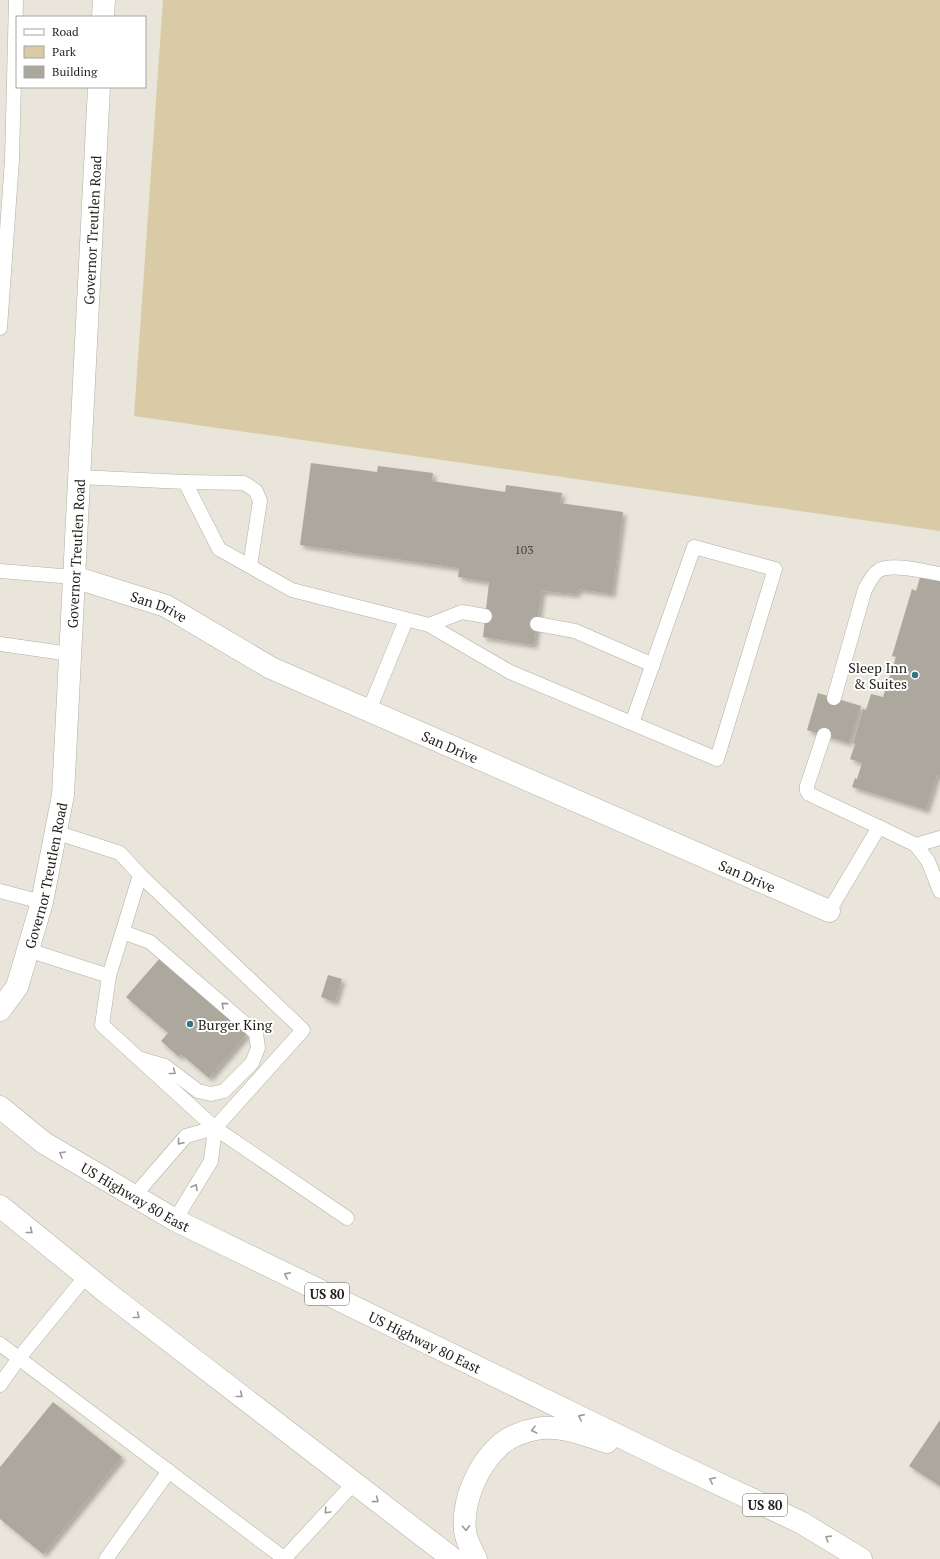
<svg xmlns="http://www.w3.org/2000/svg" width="940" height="1559" font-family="'PT Serif',serif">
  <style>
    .green { fill: #d9cba6 }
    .building { fill: #aca89e; filter: url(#shadow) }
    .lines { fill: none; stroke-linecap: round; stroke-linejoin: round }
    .lane-casing { stroke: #b3afa5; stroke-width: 15 }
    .street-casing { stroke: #b3afa5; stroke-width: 23 }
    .primary-casing { stroke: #b3afa5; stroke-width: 23 }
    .lane { stroke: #fff; stroke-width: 14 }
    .street { stroke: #fff; stroke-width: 22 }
    .primary { stroke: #fff; stroke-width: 22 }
    .oneway { stroke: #9b9a98 }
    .poi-dot { fill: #337487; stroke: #fff; stroke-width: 1.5 }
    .labels { text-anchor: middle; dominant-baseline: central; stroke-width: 4; stroke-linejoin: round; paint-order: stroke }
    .number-label { font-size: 12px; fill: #43413c }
    .shield { fill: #fff; stroke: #63625f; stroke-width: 1 }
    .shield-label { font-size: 13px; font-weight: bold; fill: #201f1b }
    .street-label { font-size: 14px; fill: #201f1b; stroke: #fff }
    .poi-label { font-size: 14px; fill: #201f1b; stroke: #fff; text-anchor: end }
  </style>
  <defs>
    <filter id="shadow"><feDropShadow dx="3.5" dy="3.5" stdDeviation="2" flood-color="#0004"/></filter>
  </defs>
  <rect width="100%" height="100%" fill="#e9e5da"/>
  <!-- green -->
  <path class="green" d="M163 0H940V531L134 416Z"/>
  <!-- building -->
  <g class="building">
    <path d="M311 463 377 472 378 466 433 473 432 481 505 492 506 485 562 493 560 503 623 512 612 594 578 589 577 594 542 591 534 645 483 637 489 582 458 577 459 568 300 545Z"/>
    <path d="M921 574 940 580V776L937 775 926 810 852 787 855 778 857 779 862 763 850 759 855 744 853 743 863 709 866 710 871 694 883 697 896 657 892 656 912 589 916 591Z"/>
    <path d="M818 693 861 706 849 743 807 730Z"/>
    <path d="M160 958 247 1034 209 1078 181 1054 179 1057 161 1041 168 1033 126 997Z"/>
    <path d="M328 975 342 979 335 1002 321 997Z"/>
    <path d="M53 1402 122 1457 43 1554 0 1519V1467Z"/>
    <path d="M940 1420V1486L909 1466Z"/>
  </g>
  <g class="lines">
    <!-- lane casing -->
    <g class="lane-casing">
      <g id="lane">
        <path d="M0 328 12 160 16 0"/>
        <path d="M79 477 185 482 219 549 292 590 429 625 510 672 717 759 775 569 694 547 632 723"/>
        <path d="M185 482 244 483 256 491 260 501 250 566"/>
        <path d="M0 571 74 577"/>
        <path d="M537 624 575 631 653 665"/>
        <path d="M429 625 462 612 485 616"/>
        <path d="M0 644 70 654"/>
        <path d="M834 698 865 589C869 583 872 575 878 571 890 562 926 572 940 574"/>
        <path d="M369 710 406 620"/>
        <path d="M824 735 807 786V791L809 794 879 827"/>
        <path d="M916 845 940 838"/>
        <path d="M0 891 42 902"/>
        <path d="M829 911 879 827 916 845 928 861 940 891"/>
        <path d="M123 932 150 942 256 1033 258 1048 252 1063 224 1091 211 1094 198 1091 165 1066 141 1059"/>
        <path d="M28 950 109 976 140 875 120 853 55 832"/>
        <path d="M109 976 102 1025 215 1128 347 1218"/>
        <path d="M135 1195 186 1136 215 1128 303 1030 140 875"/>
        <path d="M175 1220 211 1161 215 1128"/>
        <path d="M0 1344 285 1559"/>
        <path d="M0 1385 19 1358 86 1276"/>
        <path d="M106 1559 169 1471"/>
        <path d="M284 1559 354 1483"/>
      </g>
    </g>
    <!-- street casing -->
    <g class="street-casing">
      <g id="street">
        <path d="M103 17 104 0"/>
        <path id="s1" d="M74 577 166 606 271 668 829 911"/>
        <path id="s2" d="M0 1010 17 987 28 950 42 902 63 795 99 87"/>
      </g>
    </g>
    <!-- primary casing -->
    <g class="primary-casing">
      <g id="primary">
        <path id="s3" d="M0 1107 44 1143 175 1220 666 1459 802 1523 861 1559"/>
        <path d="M0 1206 106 1292 453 1559"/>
        <path d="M476 1559C472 1551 466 1540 465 1531 462 1500 478 1465 500 1445 509 1437 524 1431 536 1429 560 1424 585 1435 607 1442"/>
      </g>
    </g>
    <!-- lane -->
    <use href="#lane" class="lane"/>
    <!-- street -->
    <use href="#street" class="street"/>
    <!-- primary -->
    <use href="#primary" class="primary"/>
  </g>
  <!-- one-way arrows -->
  <defs><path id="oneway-chevron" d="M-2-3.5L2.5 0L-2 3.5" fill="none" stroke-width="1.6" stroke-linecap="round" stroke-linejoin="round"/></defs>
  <g class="oneway">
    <use href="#oneway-chevron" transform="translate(224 1005) rotate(-139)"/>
    <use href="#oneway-chevron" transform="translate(173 1072) rotate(38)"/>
    <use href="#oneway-chevron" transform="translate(180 1142) rotate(131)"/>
    <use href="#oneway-chevron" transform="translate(62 1154) rotate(-150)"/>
    <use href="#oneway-chevron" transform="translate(195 1187) rotate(-59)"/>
    <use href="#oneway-chevron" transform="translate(30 1231) rotate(39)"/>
    <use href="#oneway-chevron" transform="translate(287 1275) rotate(-154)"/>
    <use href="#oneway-chevron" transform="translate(137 1316) rotate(38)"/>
    <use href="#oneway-chevron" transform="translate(240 1395) rotate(38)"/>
    <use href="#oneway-chevron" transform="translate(581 1417) rotate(-154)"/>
    <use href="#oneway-chevron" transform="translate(534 1430) rotate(166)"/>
    <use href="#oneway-chevron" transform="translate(712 1480) rotate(-155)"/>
    <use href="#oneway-chevron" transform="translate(376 1500) rotate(37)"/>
    <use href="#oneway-chevron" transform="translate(327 1511) rotate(133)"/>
    <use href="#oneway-chevron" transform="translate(466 1528) rotate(87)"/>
    <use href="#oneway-chevron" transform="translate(828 1538) rotate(-148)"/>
  </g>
  <!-- markers -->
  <g class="poi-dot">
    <circle cx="915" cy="675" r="4"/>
    <circle cx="190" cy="1024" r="4"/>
  </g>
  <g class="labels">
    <!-- number labels -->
    <g class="number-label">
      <text x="524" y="549">103</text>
    </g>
    <!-- shield labels -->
    <g class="shield">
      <rect x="305" y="1283" width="44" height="22" rx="3"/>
      <rect x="743" y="1494" width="44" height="22" rx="3"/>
    </g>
    <g class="shield-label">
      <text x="327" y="1294">US 80</text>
      <text x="765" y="1505">US 80</text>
    </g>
    <!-- street labels -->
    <g class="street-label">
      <text stroke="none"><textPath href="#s2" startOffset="792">Governor Treutlen Road</textPath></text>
      <text stroke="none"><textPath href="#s2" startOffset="468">Governor Treutlen Road</textPath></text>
      <text stroke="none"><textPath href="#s1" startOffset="90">San Drive</textPath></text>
      <text stroke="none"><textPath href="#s1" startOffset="414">San Drive</textPath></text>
      <text stroke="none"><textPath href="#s2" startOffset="144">Governor Treutlen Road</textPath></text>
      <text stroke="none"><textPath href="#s1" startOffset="738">San Drive</textPath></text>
      <text stroke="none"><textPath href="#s3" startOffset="163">US Highway 80 East</textPath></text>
      <text stroke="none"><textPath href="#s3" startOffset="487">US Highway 80 East</textPath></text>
    </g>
    <!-- poi labels -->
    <g class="poi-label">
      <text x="907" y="667">Sleep Inn<tspan x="907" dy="16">&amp; Suites</tspan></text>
      <text x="198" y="1024" text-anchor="start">Burger King</text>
    </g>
  </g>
  <!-- legend -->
  <rect x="16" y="16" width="130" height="72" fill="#ffffff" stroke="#a6a5a4"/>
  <rect x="24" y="29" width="20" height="6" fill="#ffffff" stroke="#a6a5a4"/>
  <text x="52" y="36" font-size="12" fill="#201f1b">Road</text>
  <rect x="24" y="46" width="20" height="12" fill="#d9cba6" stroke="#a6a5a4"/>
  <text x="52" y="56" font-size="12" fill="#201f1b">Park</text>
  <rect x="24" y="66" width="20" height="12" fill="#aca89e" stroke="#a6a5a4"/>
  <text x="52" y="76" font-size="12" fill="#201f1b">Building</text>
</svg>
